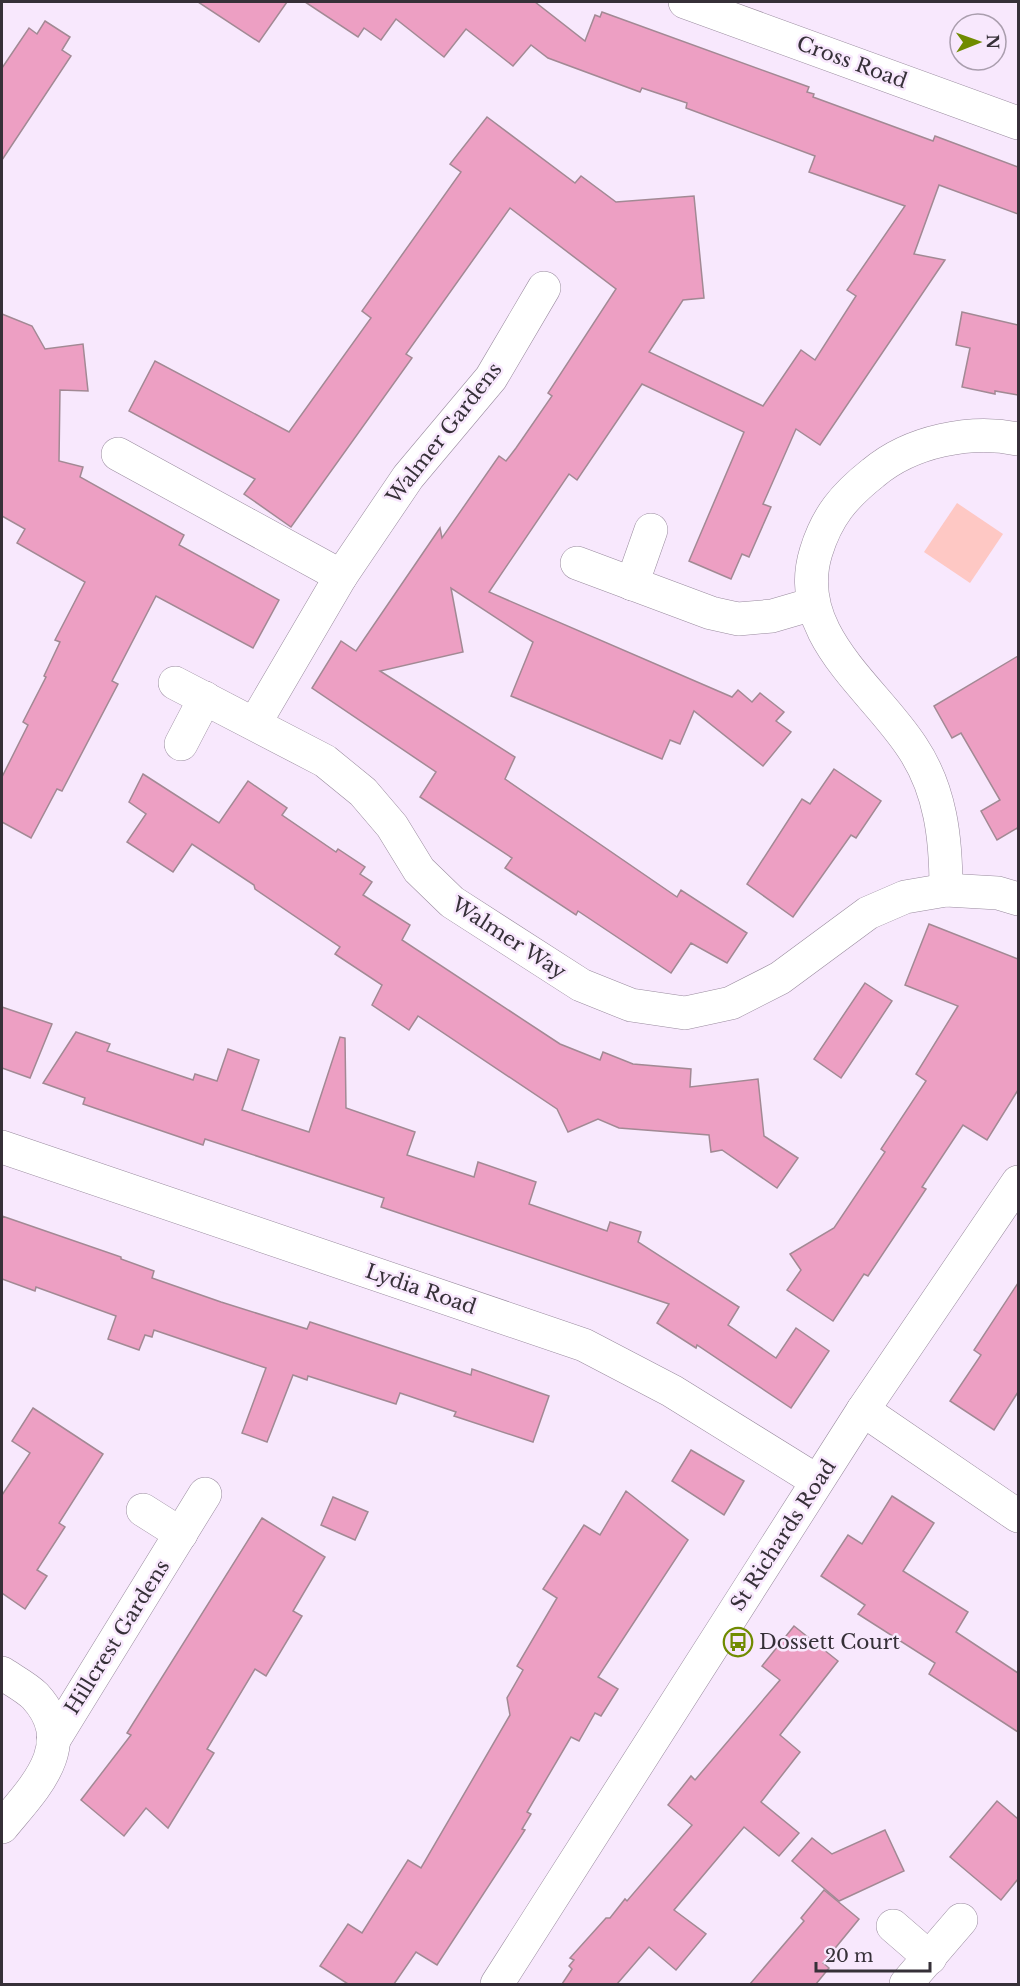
<svg xmlns="http://www.w3.org/2000/svg" width="1020" height="1986" font-family="'Libre Baskerville',serif">
  <style>
    .green { fill: #fec8c4 }
    .building { fill: #ed9fc3; stroke: #a28994; stroke-width: 1.5 }
    .lines { fill: none; stroke-linecap: round; stroke-linejoin: round }
    .street-casing { stroke: #998b9e; stroke-width: 34 }
    .secondary-casing { stroke: #998b9e; stroke-width: 34 }
    .street { stroke: #fff; stroke-width: 33 }
    .secondary { stroke: #fff; stroke-width: 33 }
    .labels { text-anchor: middle; dominant-baseline: central; stroke-width: 5; stroke-linejoin: round; paint-order: stroke }
    .street-label { font-size: 20px; fill: #363038; stroke: #f8e8fd }
    .poi-label { font-size: 20px; fill: #363038; stroke: #f8e8fd; text-anchor: start }
  </style>
  <rect width="100%" height="100%" fill="#f8e8fd"/>
  <!-- green -->
  <path class="green" d="M957 503 1003 534 970 583 924 552Z"/>
  <!-- building -->
  <g class="building">
    <path d="M198 2H287L259 42Z"/>
    <path d="M305 2H535L585 41 595 15 600 17 602 12 809 87 807 92 814 94 813 97 933 141 935 136 1018 167V214L939 185 914 254 945 260 820 445 796 429 763 504 771 507 749 557 742 554 731 579 689 561 744 432 642 384 577 480 569 474 489 592 732 697 738 690 752 702 760 693 784 712 776 721 791 732 763 766 694 711 680 744 670 740 662 759 511 696 533 642 451 588 463 652 380 671 515 757 505 779 677 897 681 890 747 933 727 963 691 943 671 973 578 911 576 915 505 868 512 858 420 797 436 772 312 688 341 641 356 651 440 528 442 538 499 456 506 461 516 448 552 396 548 393 616 289 510 208 406 354 412 358 291 527 244 494 255 479 129 411 155 361 289 432 371 318 362 311 461 172 450 164 487 117 575 183 581 176 616 202 694 196 704 298 683 300 649 352 763 406 801 350 815 360 856 296 847 290 905 206 809 172 815 156 686 108 687 103 642 88 640 92 548 58 531 45 513 66 466 29 444 57 396 19 381 40 364 28 358 37Z"/>
    <path d="M45 21 70 37 62 50 71 56 2 160V68L29 28 37 34Z"/>
    <path d="M962 312 1018 325V395L995 391V394L962 387 970 348 956 345Z"/>
    <path d="M2 314 32 326 45 349 83 344 88 391 60 390 59 461 83 467 80 477 184 535 179 545 279 600 253 648 156 596 112 681 118 684 62 791 57 789 31 838 2 822V777L28 725 23 722 46 677 44 676 60 642 55 640 85 582 17 543 25 529 2 516Z"/>
    <path d="M1018 656V831L1017 828 997 840 981 811 1000 800 961 733 952 738 934 706Z"/>
    <path d="M834 769 881 801 856 838 851 835 793 917 747 884 802 799 810 804Z"/>
    <path d="M143 774 219 823 248 781 287 808 282 815 336 852 338 849 365 867 360 874 372 882 363 895 410 925 402 940 560 1044 600 1060 603 1052 633 1064 691 1069 690 1087 758 1079 764 1136 798 1158 777 1188 722 1150 711 1152 709 1135 619 1128 598 1119 568 1132 557 1109 418 1016 409 1030 372 1005 382 985 335 954 340 947 255 889 254 885 192 844 173 872 127 842 146 814 129 802Z"/>
    <path d="M929 924 1018 959V1090L987 1140 963 1125 922 1187 926 1189 868 1276 864 1274 833 1321 787 1290 801 1270 790 1254 834 1228 885 1152 881 1149 926 1081 916 1074 958 1006 905 985Z"/>
    <path d="M865 983 892 1001 841 1078 814 1059Z"/>
    <path d="M2 1007 52 1024 30 1078 2 1068Z"/>
    <path d="M76 1032 110 1044 107 1051 193 1080 195 1074 217 1081 228 1049 259 1060 242 1110 309 1132 340 1037 345 1038 346 1108 415 1132 407 1155 474 1177 478 1162 536 1182 529 1204 607 1231 610 1222 641 1232 638 1242 739 1307 728 1325 776 1358 796 1328 829 1351 791 1408 697 1345 696 1348 657 1323 669 1304 381 1207 384 1198 205 1139 203 1145 83 1104 85 1098 43 1083Z"/>
    <path d="M2 1216 121 1257V1259L154 1271 152 1278 221 1302 307 1329 310 1322 471 1375 472 1369 549 1396 533 1442 454 1416 456 1412 400 1393 396 1404 308 1376 307 1380 293 1375 267 1442 242 1433 266 1368 154 1330 152 1337 145 1335 139 1350 108 1339 116 1316 36 1287 35 1291 2 1279Z"/>
    <path d="M1018 1283V1392L994 1430 950 1401 981 1355 974 1350Z"/>
    <path d="M33 1408 103 1454 59 1523 65 1527 37 1570 47 1576 25 1609 2 1593V1495L30 1453 12 1441Z"/>
    <path d="M691 1450 744 1481 724 1515 672 1481Z"/>
    <path d="M626 1491 688 1540 598 1677 618 1689 601 1716 595 1713 579 1741 571 1737 527 1812 531 1814 522 1829 525 1830 437 1965 416 1952 394 1984H348L320 1966 348 1924 362 1933 408 1860 421 1868 510 1715 507 1698 523 1670 517 1666 557 1598 543 1589 584 1525 600 1535Z"/>
    <path d="M892 1496 934 1523 903 1571 968 1612 956 1632 1018 1673V1732L929 1674 935 1663 858 1614 865 1605 821 1576 848 1535 862 1544Z"/>
    <path d="M333 1497 368 1512 355 1540 321 1525Z"/>
    <path d="M262 1518 325 1557 293 1611 302 1616 266 1676 255 1669 207 1749 214 1753 168 1828 146 1808 124 1836 81 1800 131 1735 127 1733Z"/>
    <path d="M794 1626 838 1661 780 1735 800 1752 761 1802 799 1833 779 1856 744 1827 674 1910 706 1934 676 1970 649 1947 617 1984H562L572 1969 569 1966 574 1960 570 1958 606 1918H610L625 1899 627 1901 692 1825 668 1805 691 1776 695 1780 780 1680 762 1666Z"/>
    <path d="M997 1801 1018 1819V1879L1001 1900 950 1857Z"/>
    <path d="M885 1830 904 1871 839 1901 792 1861 812 1838 832 1854Z"/>
    <path d="M824 1890 859 1919 823 1963 829 1968 816 1984H750L804 1921 801 1918Z"/>
  </g>
  <g class="lines">
    <!-- street casing -->
    <g class="street-casing">
      <g id="street">
        <path d="M685 2 1018 123"/>
        <path d="M118 454 341 576"/>
        <path d="M577 563 711 613 738 619 772 616 813 604"/>
        <path d="M632 584 651 530"/>
        <path d="M175 683 325 761 363 792 392 826 419 870 452 902 581 985 631 1005 685 1013 731 1003 780 978 868 913 905 897 946 890 998 893 1018 899"/>
        <path d="M255 723 341 576 408 477 491 378 544 288"/>
        <path d="M181 744 205 698"/>
        <path d="M946 890C946 839 941 790 912 747 873 687 791 633 816 552 827 516 844 496 873 473 911 441 971 429 1018 439"/>
        <path d="M2 1147 584 1345 672 1391 817 1481"/>
        <path d="M863 1410 1018 1516"/>
        <path d="M143 1510 181 1534"/>
        <path d="M2 1673C12 1680 26 1687 35 1696 80 1745 33 1789 2 1827"/>
        <path d="M53 1741 205 1494"/>
        <path d="M893 1926 930 1958"/>
        <path d="M906 1984 961 1920"/>
      </g>
    </g>
    <!-- secondary casing -->
    <g class="secondary-casing">
      <path id="secondary" d="M497 1984 863 1410 1018 1182"/>
    </g>
    <!-- street -->
    <use href="#street" class="street"/>
    <!-- secondary -->
    <use href="#secondary" class="secondary"/>
  </g>
  <!-- icons -->
  <defs>
    <g id="bus-ring" transform="scale(1.5)"><circle r="9.5" fill="#f8e8fd" stroke="#708b00" stroke-width="1.5"/><path d="M-5-6H5V4H4V6H2V4H-2V6H-4V4H-5ZM-3.5-4V0h7V-4ZM-3.5 1.2v1.5H-2V1.2ZM2 1.2v1.5H3.5V1.2Z" fill="#708b00"/></g>
  </defs>
  <g fill-rule="evenodd">
    <use href="#bus-ring" x="738" y="1642"/>
  </g>
  <g class="labels">
    <!-- street labels -->
    <g class="street-label">
      <text transform="translate(852 62) rotate(20)">Cross Road</text>
      <text transform="translate(444 433) rotate(-52)">Walmer Gardens</text>
      <text transform="translate(509 938) rotate(33)">Walmer Way</text>
      <text transform="translate(421 1289) rotate(19)">Lydia Road</text>
      <text transform="translate(783 1535) rotate(-57)">St Richards Road</text>
      <text transform="translate(117 1637) rotate(-58)">Hillcrest Gardens</text>
    </g>
    <!-- poi labels -->
    <g class="poi-label">
      <text x="759" y="1642">Dossett Court</text>
    </g>
  </g>
  <!-- border -->
  <rect width="1020" height="1986" fill="none" stroke="#363038" stroke-width="6"/>
  <!-- north arrow -->
  <g transform="translate(978 42) rotate(89)"><circle r="28" fill="#f8e8fd" stroke="#aa9eae" stroke-width="1.5"/>
  <path d="M0-4.5L10 22L0 15L-10 22Z" fill="#708b00"/>
  <text y="-9" font-size="16" font-weight="bold" text-anchor="middle" fill="#363038">N</text>
  </g>
  <!-- scale -->
  <path d="M816 1962v9h114v-9" fill="none" stroke="#363038" stroke-width="3"/>
  <text x="825" y="1962" font-size="18" fill="#363038" stroke="#f8e8fd" stroke-width="4.5" paint-order="stroke">20 m</text>
</svg>
